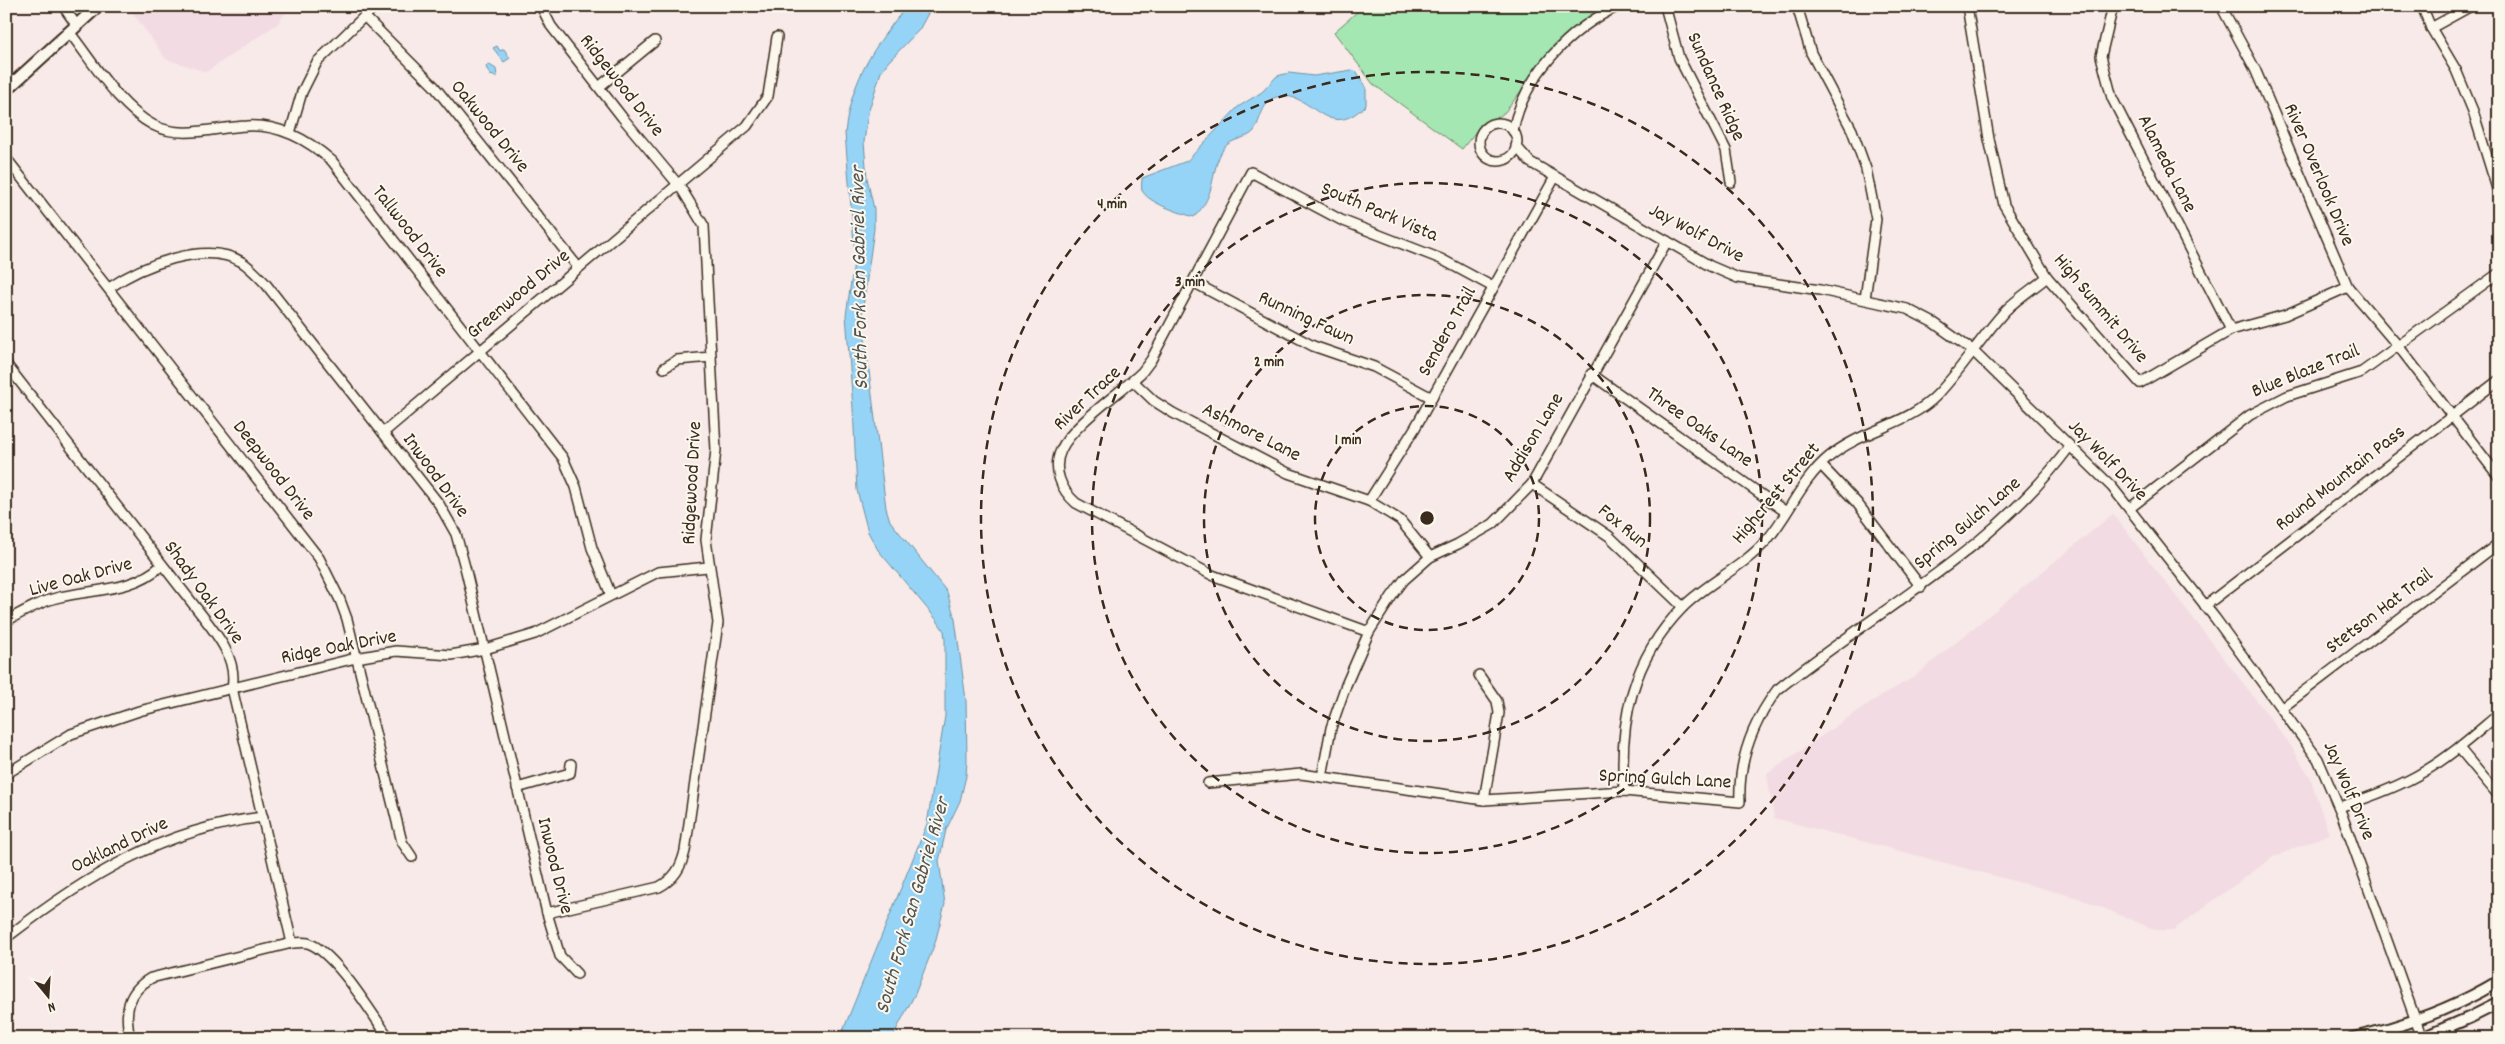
<svg xmlns="http://www.w3.org/2000/svg" width="2505" height="1044" font-family="Dekko,sans-serif">
  <style>
    .built { fill: #f2dbe3 }
    .green { fill: #a4e7b2; stroke: #708868 }
    .water { fill: #95d4f7; stroke: #7190a0 }
    .lines { fill: none; stroke-linecap: round; stroke-linejoin: round }
    .minor-casing { stroke: #3b2a1e; stroke-width: 12 }
    .tertiary-casing { stroke: #3b2a1e; stroke-width: 14 }
    .secondary-casing { stroke: #3b2a1e; stroke-width: 15 }
    .minor { stroke: #fbf7ec; stroke-width: 9 }
    .tertiary { stroke: #fbf7ec; stroke-width: 10 }
    .secondary { stroke: #fbf7ec; stroke-width: 11 }
    .ring { fill: none; stroke: #3b2a1e; stroke-width: 2.5; stroke-dasharray: 9 6 }
    .labels { text-anchor: middle; dominant-baseline: central; stroke-width: 4; stroke-linejoin: round; paint-order: stroke }
    .street-label { font-size: 20px; fill: #3b2a1e; stroke: #fbf7ec }
    .water-label { font-size: 21px; font-style: italic; fill: #525454; stroke: #fbf7ec }
    .centre { fill: #3b2a1e; stroke: #fbf7ec; stroke-width: 2.5 }
    .ring-label { font-size: 15px; text-anchor: middle; font-weight: bold; fill: #3b2a1e; stroke: #fbf7ec; stroke-width: 4; stroke-linejoin: round; paint-order: stroke }
  </style>
  <rect width="100%" height="100%" fill="#f7eae8"/>
  <filter id="ink" filterUnits="userSpaceOnUse"><feTurbulence type="fractalNoise" baseFrequency=".02" numOctaves="2"/><feDisplacementMap in="SourceGraphic" scale="10" xChannelSelector="R" yChannelSelector="G"/><feConvolveMatrix kernelMatrix="1 2 1 2 8 2 1 2 1" color-interpolation-filters="sRGB"/></filter>
  <g filter="url(#ink)">
    <!-- built -->
    <g class="built">
      <path d="M128 6H291L277 24 206 72 166 59Z"/>
      <path d="M2113 514 2289 743 2310 777 2329 834 2273 857 2173 930H2156L2079 898 1774 818 1767 774 1871 702 1914 677Z"/>
    </g>
    <!-- green -->
    <path class="green" d="M1364 6H1608L1557 44 1505 112 1495 120 1481 125 1462 149 1373 84 1334 32Z"/>
    <!-- water -->
    <g class="water">
      <path d="M907 6H932L919 30 888 62 881 72 868 113 864 142 867 178 874 209V229L862 314 886 508 890 521 947 592 955 619 966 700 967 760 966 776 960 801 946 830 939 861 945 904 935 943 915 994 892 1038H840L927 824 945 716V639L944 631 936 619 878 550 868 532 857 490 853 408 846 315 855 256 845 133C851 80 874 46 907 6Z"/>
      <path d="M497 46 500 51 504 49 510 58 504 62 493 48Z"/>
      <path d="M488 64 496 69 497 77 490 75 486 67Z"/>
      <path d="M1352 70 1357 72 1366 88V105C1325 145 1313 89 1277 97 1262 100 1261 120 1254 131 1248 139 1231 138 1224 148 1209 170 1218 194 1194 217 1181 213 1147 203 1142 190 1141 186 1142 182 1142 178L1187 161 1238 107 1262 92 1277 76 1289 73 1314 76Z"/>
    </g>
    <g class="lines">
      <!-- minor casing -->
      <g class="minor-casing">
        <g id="minor">
          <path d="M63 6 77 26"/>
          <path d="M541 6 551 26 622 117 681 188 704 226 716 450 706 540 718 623 685 851C681 868 674 879 659 887L547 913"/>
          <path d="M1665 6 1679 58 1726 150 1731 182"/>
          <path d="M1797 6 1811 53 1852 130 1866 169 1876 219 1865 299"/>
          <path d="M1967 6 1989 139 2004 205 2047 277 2140 383 2231 330 2285 315 2348 287"/>
          <path d="M2113 6 2101 56 2112 98 2231 330"/>
          <path d="M2221 6 2255 69 2348 287 2399 347 2499 477"/>
          <path d="M2422 6 2431 28 2456 70 2473 111 2499 195"/>
          <path d="M365 17 434 86 578 267"/>
          <path d="M2431 28 2471 6"/>
          <path d="M70 33C93 62 119 107 153 125 182 140 216 127 247 126 280 124 308 140 332 161L563 458 576 487 592 548 611 595"/>
          <path d="M599 87 655 41"/>
          <circle cx="1498" cy="142" r="19"/>
          <path d="M1513 131C1523 77 1570 28 1619 6"/>
          <path d="M290 133 302 92 317 62 375 6"/>
          <path d="M1516 146 1530 162 1710 266 1738 278 1820 290 1907 309 1934 323 1972 350 2112 487 2215 618 2318 759 2342 815 2422 1038"/>
          <path d="M6 158 319 558 340 600 347 619 402 842 412 857"/>
          <path d="M1193 282 1313 346 1374 367 1432 398"/>
          <path d="M109 288C141 266 205 240 242 262 251 268 258 276 265 283L439 504 456 534 466 571 547 913 560 956 577 974"/>
          <path d="M6 364 197 609C215 632 238 658 232 688L292 943"/>
          <path d="M664 368 677 360 711 357"/>
          <path d="M1591 374 1786 512"/>
          <path d="M1133 381 1154 401 1173 413 1288 473 1369 501 1400 520 1430 557"/>
          <path d="M383 433 747 126 768 96 777 37"/>
          <path d="M1821 465 1857 503 1921 587"/>
          <path d="M1532 484 1609 536 1683 607"/>
          <path d="M1369 501 1415 428 1555 177"/>
          <path d="M2130 508 2250 415 2287 396 2362 372 2499 273"/>
          <path d="M2205 606 2499 380"/>
          <path d="M6 621C23 612 41 601 60 597 96 589 134 591 162 565"/>
          <path d="M1369 632 1212 575 1076 503C1061 490 1052 469 1061 450 1072 425 1121 392 1142 372L1151 360 1251 172 1341 220 1441 259 1493 287"/>
          <path d="M1479 675 1497 701 1499 713 1484 800"/>
          <path d="M2282 708 2499 543"/>
          <path d="M2459 748 2499 796"/>
          <path d="M6 774 71 734 139 711 356 658 396 651 451 655 485 649 535 634 658 572 708 567"/>
          <path d="M1322 777 1331 728 1346 685 1369 632 1392 596 1404 580 1430 557 1458 544 1493 524 1532 484 1667 241"/>
          <path d="M1208 783 1301 774 1484 800 1624 791 1740 802C1738 760 1752 724 1777 690 1877 609 1992 552 2070 446"/>
          <path d="M517 788 570 773 571 764"/>
          <path d="M1624 791C1619 721 1632 659 1683 607 1708 582 1742 568 1766 541 1789 515 1801 480 1829 457 1861 430 1908 425 1937 395 1962 369 1981 337 2006 310 2018 298 2034 288 2047 277"/>
          <path d="M2339 807C2368 798 2399 787 2425 771 2452 755 2475 734 2499 714"/>
          <path d="M6 938C85 877 162 829 263 817"/>
          <path d="M130 1038C124 1012 127 992 151 978L292 943C297 943 303 942 308 943 335 952 372 1014 389 1038"/>
        </g>
      </g>
      <!-- tertiary casing -->
      <g class="tertiary-casing">
        <g id="tertiary">
          <path d="M2353 1038C2405 1026 2453 1009 2499 981"/>
          <path d="M2422 1038 2471 1017 2499 1003"/>
        </g>
      </g>
      <!-- secondary casing -->
      <g class="secondary-casing">
        <path id="secondary" d="M6 90 98 6"/>
      </g>
      <!-- minor -->
      <use href="#minor" class="minor"/>
      <!-- tertiary -->
      <use href="#tertiary" class="tertiary"/>
      <!-- secondary -->
      <use href="#secondary" class="secondary"/>
    </g>
  </g>
  <!-- distance rings -->
  <g class="ring">
    <circle cx="1427" cy="518" r="112"/>
    <circle cx="1427" cy="518" r="223"/>
    <circle cx="1427" cy="518" r="335"/>
    <circle cx="1427" cy="518" r="446"/>
  </g>
  <g class="labels">
    <!-- street labels -->
    <g class="street-label">
      <text transform="translate(621 86) rotate(52)">Ridgewood Drive</text>
      <text transform="translate(1715 87) rotate(66)">Sundance Ridge</text>
      <text transform="translate(489 127) rotate(51)">Oakwood Drive</text>
      <text transform="translate(2166 164) rotate(63)">Alameda Lane</text>
      <text transform="translate(2318 175) rotate(67)">River Overlook Drive</text>
      <text transform="translate(1379 213) rotate(23)">South Park Vista</text>
      <text transform="translate(409 232) rotate(52)">Tallwood Drive</text>
      <text transform="translate(1696 234) rotate(28)">Jay Wolf Drive</text>
      <text transform="translate(519 295) rotate(-40)">Greenwood Drive</text>
      <text transform="translate(2100 309) rotate(50)">High Summit Drive</text>
      <text transform="translate(1306 319) rotate(25)">Running Fawn</text>
      <text transform="translate(1448 332) rotate(-61)">Sendero Trail</text>
      <text transform="translate(2306 372) rotate(-22)">Blue Blaze Trail</text>
      <text transform="translate(1088 399) rotate(-43)">River Trace</text>
      <text transform="translate(1699 428) rotate(35)">Three Oaks Lane</text>
      <text transform="translate(1251 433) rotate(27)">Ashmore Lane</text>
      <text transform="translate(1534 438) rotate(-59)">Addison Lane</text>
      <text transform="translate(2107 461) rotate(46)">Jay Wolf Drive</text>
      <text transform="translate(273 471) rotate(52)">Deepwood Drive</text>
      <text transform="translate(435 476) rotate(54)">Inwood Drive</text>
      <text transform="translate(2341 479) rotate(-38)">Round Mountain Pass</text>
      <text transform="translate(693 483) rotate(-87)">Ridgewood Drive</text>
      <text transform="translate(1777 494) rotate(-50)">Highcrest Street</text>
      <text transform="translate(1968 524) rotate(-40)">Spring Gulch Lane</text>
      <text transform="translate(1622 527) rotate(39)">Fox Run</text>
      <text transform="translate(81 578) rotate(-15)">Live Oak Drive</text>
      <text transform="translate(203 593) rotate(54)">Shady Oak Drive</text>
      <text transform="translate(2380 612) rotate(-37)">Stetson Hat Trail</text>
      <text transform="translate(339 648) rotate(-11)">Ridge Oak Drive</text>
      <text transform="translate(1665 780) rotate(3)">Spring Gulch Lane</text>
      <text transform="translate(2348 791) rotate(67)">Jay Wolf Drive</text>
      <text transform="translate(120 846) rotate(-26)">Oakland Drive</text>
      <text transform="translate(554 866) rotate(76)">Inwood Drive</text>
    </g>
    <!-- water labels -->
    <g class="water-label">
      <text transform="translate(861 278) rotate(-91)">South Fork San Gabriel River</text>
      <text transform="translate(914 906) rotate(-74)">South Fork San Gabriel River</text>
    </g>
  </g>
  <circle cx="1427" cy="518" r="8" class="centre"/>
  <g class="ring-label">
    <text x="1112" y="208">4 min</text>
    <text x="1190" y="286">3 min</text>
    <text x="1269" y="366">2 min</text>
    <text x="1348" y="444">1 min</text>
  </g>
  <!-- margin -->
  <rect width="2505" height="1044" fill="none" stroke="#fbf7ec" stroke-width="25"/>
  <rect x="12" y="12" width="2480" height="1019" fill="none" stroke="#3b2a1e" stroke-width="2" filter="url(#ink)"/>
  <!-- north arrow -->
  <g transform="translate(48 996) rotate(162)" stroke="#fbf7ec" stroke-width="4" paint-order="stroke">
  <path d="M0-4L9 19L0 12L-9 19Z" fill="#3b2a1e"/>
  <text y="-8" font-size="14" font-weight="bold" text-anchor="middle" fill="#3b2a1e">N</text>
  </g>
</svg>
